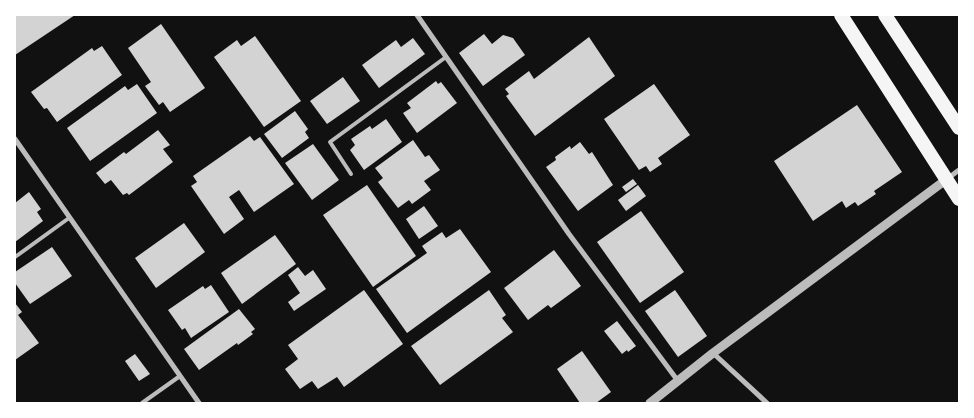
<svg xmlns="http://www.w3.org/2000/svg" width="974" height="418" font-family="'Exo 2',sans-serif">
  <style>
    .building { fill: #d3d3d3 }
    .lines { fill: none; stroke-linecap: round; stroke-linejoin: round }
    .service { stroke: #bcbcbc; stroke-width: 4 }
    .minor { stroke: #bcbcbc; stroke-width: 5 }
    .tertiary { stroke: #bcbcbc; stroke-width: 9 }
    .trunk { stroke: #f5f5f5; stroke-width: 14 }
  </style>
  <rect width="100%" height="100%" fill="#111"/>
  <!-- building -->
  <g class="building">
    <path d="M15 15H75L15 55Z"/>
    <path d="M161 24 205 88 170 112 163 102 159 105 145 86 151 82 128 48Z"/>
    <path d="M484 34 492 44 503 35 513 38 525 55 483 86 459 53Z"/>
    <path d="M255 36 301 101 264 127 214 57 237 40 241 46Z"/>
    <path d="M589 37 615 76 535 136 506 96 509 94 505 89 529 71 534 79Z"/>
    <path d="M413 38 425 54 379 88 362 65 396 40 401 47Z"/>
    <path d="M102 46 122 75 57 122 47 108 44 109 31 92 92 48 94 51Z"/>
    <path d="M343 77 360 101 327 124 310 101Z"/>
    <path d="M436 81 438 84 441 82 457 103 417 133 403 113 411 108 407 103Z"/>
    <path d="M137 84 157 113 90 161 67 128 125 86 128 90Z"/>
    <path d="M654 84 690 135 658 158 662 164 650 172 646 166 639 170 604 119Z"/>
    <path d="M857 105 902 172 874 191 876 194 858 206 855 202 846 208 842 201 813 221 774 161Z"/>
    <path d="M295 111 308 129 305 132 309 138 282 158 264 134Z"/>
    <path d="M386 119 402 142 364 170 350 150 355 145 351 139 370 126 372 129Z"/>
    <path d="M158 130 170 145 163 149 173 162 129 195 127 193 123 195 111 180 105 184 96 173 124 152 126 154Z"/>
    <path d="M250 136 254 141 260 137 294 184 254 212 239 190 229 197 244 219 224 234 191 186 197 182 193 176Z"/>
    <path d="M413 140 425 157 429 155 440 170 424 181 431 190 412 204 409 200 398 208 378 182 383 178 375 168Z"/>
    <path d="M580 142 589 154 592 152 613 185 578 211 546 167 556 160 555 157 570 146 571 149Z"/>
    <path d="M313 144 339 180 312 200 285 163Z"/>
    <path d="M633 179 637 184 626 192 622 187Z"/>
    <path d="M367 185 416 256 373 287 323 215Z"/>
    <path d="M638 185 646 196 626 211 618 200Z"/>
    <path d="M29 192 41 209 37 212 43 221 15 242V203Z"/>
    <path d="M424 206 438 226 419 239 406 219Z"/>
    <path d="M641 211 684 272 640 303 597 242Z"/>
    <path d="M184 223 205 252 156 288 135 258Z"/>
    <path d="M460 229 491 272 407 333 376 289 427 253 422 246 442 232 446 238Z"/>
    <path d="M275 235 296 264 242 304 221 273Z"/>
    <path d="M52 247 72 276 30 304 15 283V272Z"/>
    <path d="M554 250 581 286 551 308 548 305 528 320 504 288Z"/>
    <path d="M298 267 305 276 313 270 326 289 294 311 288 302 300 293 288 275Z"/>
    <path d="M211 285 229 312 191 338 185 328 182 330 168 310 203 286 205 289Z"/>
    <path d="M364 290 403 344 344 387 337 377 318 389 312 381 300 389 285 369 298 359 288 345Z"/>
    <path d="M489 290 506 315 502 318 513 332 440 385 411 346Z"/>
    <path d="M675 290 707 336 678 357 645 311Z"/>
    <path d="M15 303 22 312 18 315 39 343 15 360Z"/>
    <path d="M239 309 255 329 251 332 253 334 238 345 237 343 199 370 184 349Z"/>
    <path d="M617 321 636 346 628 352 627 350 622 354 604 331Z"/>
    <path d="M582 351 611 392 596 403H580L557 369Z"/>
    <path d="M135 354 150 374 139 381 125 361Z"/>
  </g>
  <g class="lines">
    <!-- service -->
    <g class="service">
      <path d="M351 174 330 142 446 57"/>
      <path d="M15 257 69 218"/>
      <path d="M142 403 180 376"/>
    </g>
    <!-- minor -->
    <g class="minor">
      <path d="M417 15 569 234 678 381"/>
      <path d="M15 139 199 403"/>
      <path d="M947 179 959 170"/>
      <path d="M713 353 767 403"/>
    </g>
    <!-- tertiary -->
    <path class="tertiary" d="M650 403 713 353 947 179"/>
    <!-- trunk -->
    <g class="trunk">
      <path d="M841 15 959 199"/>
      <path d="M885 15 959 128"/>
    </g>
  </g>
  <!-- border -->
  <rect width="974" height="418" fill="none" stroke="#ffffff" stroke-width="32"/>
</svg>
